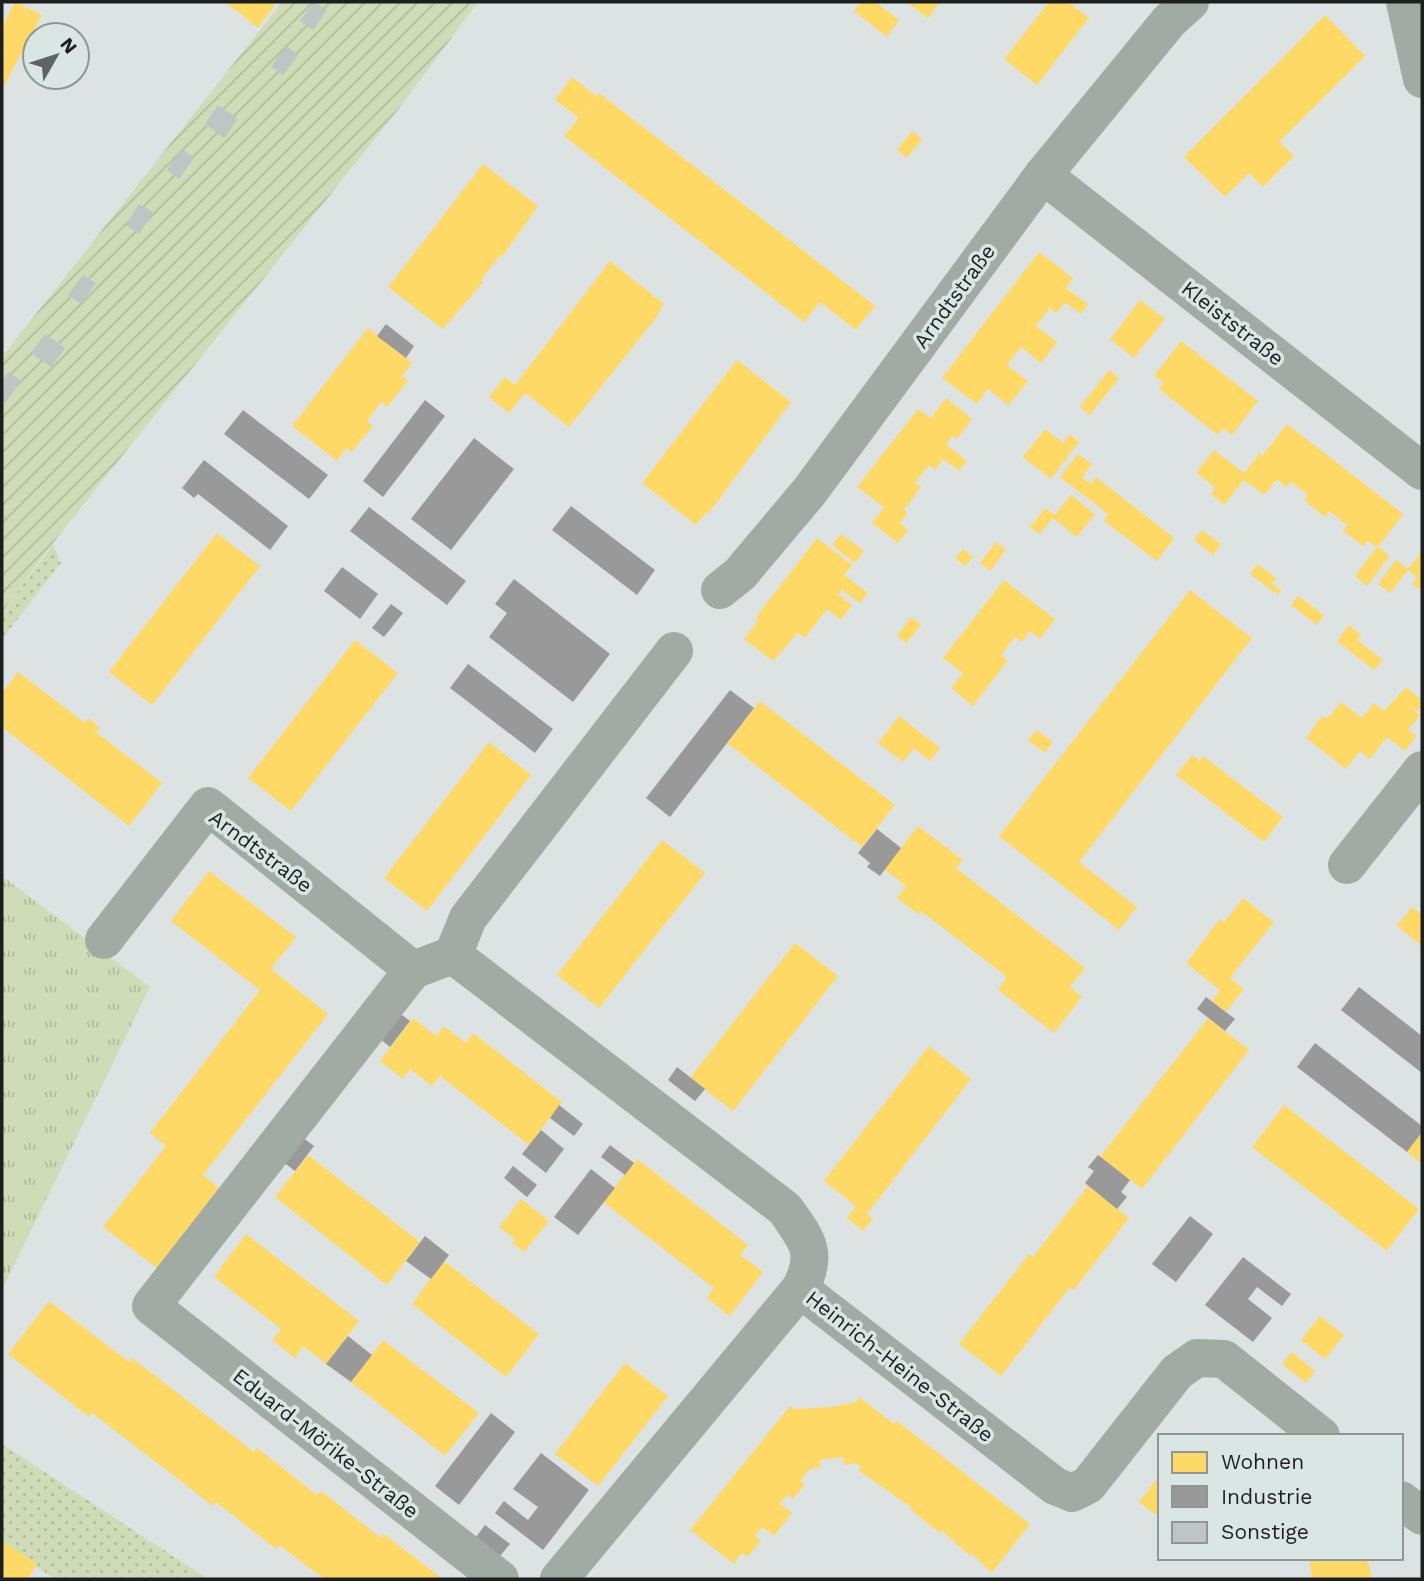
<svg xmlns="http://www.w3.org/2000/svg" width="1424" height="1581" font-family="'Work Sans',sans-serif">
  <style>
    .grass { fill: url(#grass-dots) }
    .park { fill: url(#park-tufts) }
    .garden { fill: url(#garden-furrows) }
    .homes { fill: #ffd966 }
    .industry { fill: #999 }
    .building { fill: #bfc4c4 }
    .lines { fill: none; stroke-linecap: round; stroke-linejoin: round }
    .minor { stroke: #a1aba3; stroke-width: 38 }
    .labels { text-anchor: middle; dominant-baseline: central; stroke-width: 7; stroke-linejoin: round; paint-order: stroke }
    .street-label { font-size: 21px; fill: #1b201f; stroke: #dae6e3 }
  </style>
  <defs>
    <pattern id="grass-dots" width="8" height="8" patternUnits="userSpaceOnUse" patternTransform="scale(1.75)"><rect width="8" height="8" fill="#d0dcb7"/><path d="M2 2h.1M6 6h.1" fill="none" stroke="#b2bc9d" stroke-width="1.8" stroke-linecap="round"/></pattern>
    <pattern id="park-tufts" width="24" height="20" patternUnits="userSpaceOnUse" patternTransform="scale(1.75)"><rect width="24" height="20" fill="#d0dcb7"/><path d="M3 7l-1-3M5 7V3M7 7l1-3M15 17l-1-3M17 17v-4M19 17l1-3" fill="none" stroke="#b2bc9d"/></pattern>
    <pattern id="garden-furrows" width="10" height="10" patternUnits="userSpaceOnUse" patternTransform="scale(1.75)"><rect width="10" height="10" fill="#d0dcb7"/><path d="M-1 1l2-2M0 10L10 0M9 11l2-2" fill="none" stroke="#b2bc9d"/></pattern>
  </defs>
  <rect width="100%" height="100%" fill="#dde3e2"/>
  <!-- grass -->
  <g class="grass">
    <path d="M53 545 61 563 2 639V612Z"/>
    <path d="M2 1444 208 1579H55L2 1545Z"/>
  </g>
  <!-- park -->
  <path class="park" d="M2 876 150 987 2 1290Z"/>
  <!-- garden -->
  <path class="garden" d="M282 2H478L397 111 56 539 2 612V357Z"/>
  <!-- homes -->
  <g class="homes">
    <path d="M15 2 42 15 2 90V27Z"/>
    <path d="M225 2H274L276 3 258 28Z"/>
    <path d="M861 2H875L899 20 887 37 854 11Z"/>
    <path d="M906 2H940L928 18Z"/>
    <path d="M1049 2H1068L1089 18 1037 85 1004 59Z"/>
    <path d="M1325 15 1365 56 1279 142 1294 156 1263 187 1249 173 1225 197 1184 157Z"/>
    <path d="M572 77 596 96 579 118 555 100Z"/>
    <path d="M599 93 875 306 856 330 820 302 804 322 564 136Z"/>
    <path d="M912 131 922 139 907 158 897 150Z"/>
    <path d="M483 164 538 206 502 257 500 255 481 280 483 282 443 329 388 287Z"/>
    <path d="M1039 252 1073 278 1066 288 1088 304 1081 314 1065 303 1056 313 1050 308 1036 326 1057 342 1049 353 1041 363 1021 347 1007 365 1028 381 1012 401 1008 405 988 389 977 404 942 378Z"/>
    <path d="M610 261 664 304 656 318 569 427 525 393 509 413 489 397 505 377 515 385Z"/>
    <path d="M1140 300 1165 319 1134 358 1110 339Z"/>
    <path d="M368 328 412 363 402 376 408 380 387 407 381 402 367 421 373 426 352 452 346 448 337 461 292 426Z"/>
    <path d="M1181 341 1258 401 1232 435 1223 428 1218 435 1159 389 1164 383 1154 376Z"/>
    <path d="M737 360 791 402 709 513 706 512 696 525 642 483Z"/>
    <path d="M1109 370 1119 378 1090 415 1080 407Z"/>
    <path d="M946 398 972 419 957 439 952 436 946 444 967 461 959 471 943 459 935 470 929 465 915 483 921 487 904 510 908 513 900 523 908 530 898 543 872 523 884 507 857 487 918 409 931 418Z"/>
    <path d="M1287 424 1403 514 1378 547 1390 556 1367 586 1355 576 1377 547 1368 541 1363 546 1343 531 1347 525 1329 511 1325 517 1304 500 1308 495 1291 482 1286 487 1277 479 1264 495 1244 480 1224 505 1211 494 1215 487 1196 473 1214 450 1244 473 1260 453 1262 456Z"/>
    <path d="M1045 429 1063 443 1070 434 1079 442 1051 479 1023 457Z"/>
    <path d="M1078 454 1092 464 1082 477 1091 484 1096 477 1174 538 1157 561 1104 521 1108 514 1060 477Z"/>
    <path d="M1071 495 1095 514 1077 537 1053 518 1040 534 1030 527 1045 508 1055 515Z"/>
    <path d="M1202 530 1221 544 1213 555 1194 540Z"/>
    <path d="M217 533 260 566 152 705 109 672Z"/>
    <path d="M841 534 864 551 855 563 832 545Z"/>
    <path d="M817 538 852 565 844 575 868 593 860 603 842 590 838 594 852 605 841 620 827 609 805 638 798 633 773 661 744 639 759 619 756 617Z"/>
    <path d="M996 542 1006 550 990 571 980 563Z"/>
    <path d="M963 549 973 557 965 566 955 558Z"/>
    <path d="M1422 551V591L1412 584 1417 577 1408 570 1390 593 1378 584 1396 560 1408 569Z"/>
    <path d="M1257 564 1276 578 1272 583 1281 590 1278 595 1250 574Z"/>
    <path d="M1004 580 1055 619 1040 639 1030 631 1022 642 1015 637 1001 655 1008 660 973 706 951 688 963 673 943 658Z"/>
    <path d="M1190 590 1252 638 1079 862 1137 907 1119 930 999 836Z"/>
    <path d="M1298 596 1324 615 1317 625 1291 605Z"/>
    <path d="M911 617 921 625 906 643 897 636Z"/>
    <path d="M1349 625 1361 635 1357 640 1383 660 1374 670 1337 641Z"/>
    <path d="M355 640 398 673 291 811 248 778Z"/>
    <path d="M18 672 85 723 88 718 100 727 96 732 162 783 129 826 2 727V693Z"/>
    <path d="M1406 687 1422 700V704L1417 711 1407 705 1420 715 1408 730 1416 736 1405 751 1387 737 1370 759 1360 751 1346 769 1306 738 1322 716 1327 719 1341 702 1362 718 1374 703 1384 711Z"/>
    <path d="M760 701 895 805 862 847 727 743Z"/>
    <path d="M899 716 940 748 930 761 914 748 903 762 878 743Z"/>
    <path d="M1036 730 1053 742 1045 753 1028 740Z"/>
    <path d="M489 742 531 775 427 911 384 878Z"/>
    <path d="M1192 755 1199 760 1203 756 1283 817 1264 842 1176 775Z"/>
    <path d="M918 826 963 860 956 868 1085 968 1070 987 1082 997 1054 1033 998 990 1007 977 921 911 919 915 897 898 906 886 884 869Z"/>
    <path d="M662 840 705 873 599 1008 557 975Z"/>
    <path d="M209 871 296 937 271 969 328 1014 203 1175 219 1188 157 1268 103 1227 166 1146 150 1133 260 990 171 921Z"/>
    <path d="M1243 898 1274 922 1230 978 1244 989 1226 1012 1212 1001 1220 990 1186 963 1220 919 1224 922Z"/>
    <path d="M1412 907 1422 915V946L1397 926Z"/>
    <path d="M795 943 838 976 733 1111 690 1078Z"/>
    <path d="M413 1018 436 1036 444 1026 466 1043 473 1033 562 1102 529 1145 440 1076 432 1086 410 1069 403 1079 380 1061Z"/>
    <path d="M1208 1018 1249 1050 1142 1189 1100 1157Z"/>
    <path d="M929 1046 971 1079 867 1214 873 1219 863 1231 847 1218 856 1206 824 1181Z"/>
    <path d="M1284 1105 1419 1209 1387 1251 1252 1147Z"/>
    <path d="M1422 1132V1164L1407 1152Z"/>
    <path d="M308 1155 420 1242 387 1285 275 1197Z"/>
    <path d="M637 1159 748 1245 740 1255 763 1272 730 1316 707 1298 714 1288 603 1202Z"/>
    <path d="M1088 1186 1129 1218 1074 1290 1070 1287 1001 1376 959 1344 1029 1254 1033 1257Z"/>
    <path d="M521 1199 549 1221 524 1252 512 1243 515 1239 499 1227Z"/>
    <path d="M246 1234 359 1321 326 1364 303 1346 295 1358 272 1340 281 1329 214 1277Z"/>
    <path d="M444 1261 539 1334 506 1377 412 1304Z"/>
    <path d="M49 1301 129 1362 132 1358 254 1452 257 1448 317 1495 321 1491 381 1538 384 1534 443 1579H324L279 1545 276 1549 216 1502 213 1506 92 1413 89 1417 8 1354Z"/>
    <path d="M1320 1316 1344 1335 1325 1359 1301 1340Z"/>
    <path d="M383 1340 479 1413 445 1456 351 1382Z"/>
    <path d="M1292 1352 1315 1371 1306 1383 1282 1364Z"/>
    <path d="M625 1363 668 1396 598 1486 555 1454Z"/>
    <path d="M859 1397 894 1424 897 1421 1030 1524 992 1573 971 1553 969 1555 942 1531 940 1533 911 1510 912 1508 858 1470 861 1467 856 1463 844 1465 843 1457 820 1460 821 1467 810 1469 800 1481 805 1484 793 1499 787 1495 780 1504 792 1513 774 1536 762 1527 755 1536 761 1540 748 1557 742 1553 734 1564 690 1530 790 1406 794 1409 830 1407 856 1402Z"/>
    <path d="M1160 1475V1518L1139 1502Z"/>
    <path d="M2 1541 37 1564 28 1579 2 1577Z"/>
    <path d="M1309 1558H1367L1372 1579H1312Z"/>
  </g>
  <!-- industry -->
  <g class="industry">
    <path d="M386 324 414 346 406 358 377 336Z"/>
    <path d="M425 400 445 416 383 497 363 481Z"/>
    <path d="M243 410 328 475 309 499 224 434Z"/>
    <path d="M474 438 514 469 451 550 411 519Z"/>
    <path d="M204 460 288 526 270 550 198 494 194 498 182 488Z"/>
    <path d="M571 506 655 570 637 595 552 530Z"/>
    <path d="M369 507 466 581 447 605 350 531Z"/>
    <path d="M342 567 378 594 360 619 324 591Z"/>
    <path d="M514 579 610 654 573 702 489 637 507 613 495 604Z"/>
    <path d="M391 604 403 613 384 637 372 628Z"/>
    <path d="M468 664 553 729 535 753 450 688Z"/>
    <path d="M730 690 754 708 670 817 646 798Z"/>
    <path d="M877 829 901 848 880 876 867 867 870 863 858 853Z"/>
    <path d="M1359 987 1422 1036V1073L1341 1010Z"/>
    <path d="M1206 997 1235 1019 1225 1031 1197 1009Z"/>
    <path d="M398 1012 410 1021 390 1047 379 1038Z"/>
    <path d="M1315 1043 1422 1126V1132L1407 1152 1297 1067Z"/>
    <path d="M677 1067 705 1089 695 1101 668 1080Z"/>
    <path d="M559 1105 583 1124 574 1136 550 1118Z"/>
    <path d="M541 1130 564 1149 546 1173 522 1154Z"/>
    <path d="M302 1137 314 1146 295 1171 283 1162Z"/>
    <path d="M610 1145 634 1163 625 1175 601 1157Z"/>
    <path d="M1098 1155 1130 1180 1121 1192 1127 1197 1117 1209 1085 1183 1094 1171 1088 1167Z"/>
    <path d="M513 1166 537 1185 527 1197 504 1178Z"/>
    <path d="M591 1169 615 1188 578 1235 554 1217Z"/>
    <path d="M1190 1216 1213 1234 1176 1282 1152 1264Z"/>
    <path d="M425 1236 449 1255 431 1279 406 1261Z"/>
    <path d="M1243 1257 1291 1294 1282 1306 1257 1287 1248 1299 1272 1318 1253 1342 1205 1305Z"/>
    <path d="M348 1336 372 1355 351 1382 326 1364Z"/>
    <path d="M491 1413 515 1432 459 1505 435 1486Z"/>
    <path d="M541 1453 589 1490 543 1550 495 1513 504 1501 528 1520 538 1507 513 1489Z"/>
    <path d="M485 1525 510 1544 500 1556 476 1537Z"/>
  </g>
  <!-- building -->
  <g class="building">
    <path d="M314 2 327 10 313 30 300 21Z"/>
    <path d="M286 46 298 55 283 75 271 67Z"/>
    <path d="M218 105 238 119 224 138 205 124Z"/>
    <path d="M182 149 194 158 179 179 167 170Z"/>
    <path d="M139 204 153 212 139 234 126 225Z"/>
    <path d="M83 275 96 283 81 304 68 295Z"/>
    <path d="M45 334 65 348 51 367 31 353Z"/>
    <path d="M8 372 21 381 5 403 2 400V381Z"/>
  </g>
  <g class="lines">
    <!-- minor -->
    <g class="minor">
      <path d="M1405 2 1422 79"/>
      <path d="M1043 175 1422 471"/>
      <path d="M720 590 740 574 809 492 1043 175 1169 21 1190 2"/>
      <path d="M1347 865 1422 770"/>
      <path d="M104 940 208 806 413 970"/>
      <path d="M453 955 785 1209C807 1240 819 1253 800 1289L1055 1486 1072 1493 1088 1485 1177 1372 1197 1358 1224 1359 1321 1436"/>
      <path d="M1401 1500 1422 1516"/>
      <path d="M500 1579 151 1306 413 970 453 955 468 918 674 651"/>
      <path d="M559 1579 800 1289"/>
    </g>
  </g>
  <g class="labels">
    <!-- street labels -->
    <g class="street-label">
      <text transform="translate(954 296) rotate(-54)">Arndtstraße</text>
      <text transform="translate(1233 323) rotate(38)">Kleiststraße</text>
      <text transform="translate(261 851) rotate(37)">Arndtstraße</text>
      <text transform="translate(900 1366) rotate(38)">Heinrich-Heine-Straße</text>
      <text transform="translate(326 1443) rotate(38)">Eduard-Mörike-Straße</text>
    </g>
  </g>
  <!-- border -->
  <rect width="1424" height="1581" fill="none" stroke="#1b201f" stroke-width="7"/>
  <!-- legend -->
  <rect x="1158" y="1434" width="245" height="126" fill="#dae6e3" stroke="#8e9795" stroke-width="2"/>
  <rect x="1172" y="1452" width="35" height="21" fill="#ffd966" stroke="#8e9795" stroke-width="2"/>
  <text x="1221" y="1469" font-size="21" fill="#1b201f">Wohnen</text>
  <rect x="1172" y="1486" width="35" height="21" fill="#999999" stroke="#8e9795" stroke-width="2"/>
  <text x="1221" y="1504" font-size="21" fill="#1b201f">Industrie</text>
  <rect x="1172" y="1522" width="35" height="21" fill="#bfc4c4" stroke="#8e9795" stroke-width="2"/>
  <text x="1221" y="1539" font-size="21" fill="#1b201f">Sonstige</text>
  <!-- north arrow -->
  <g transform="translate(56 56) rotate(51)"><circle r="33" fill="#dae6e3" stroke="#8e9795" stroke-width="2"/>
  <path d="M0-5L12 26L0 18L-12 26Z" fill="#5f6463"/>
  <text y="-10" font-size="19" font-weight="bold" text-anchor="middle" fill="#1b201f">N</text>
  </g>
</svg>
